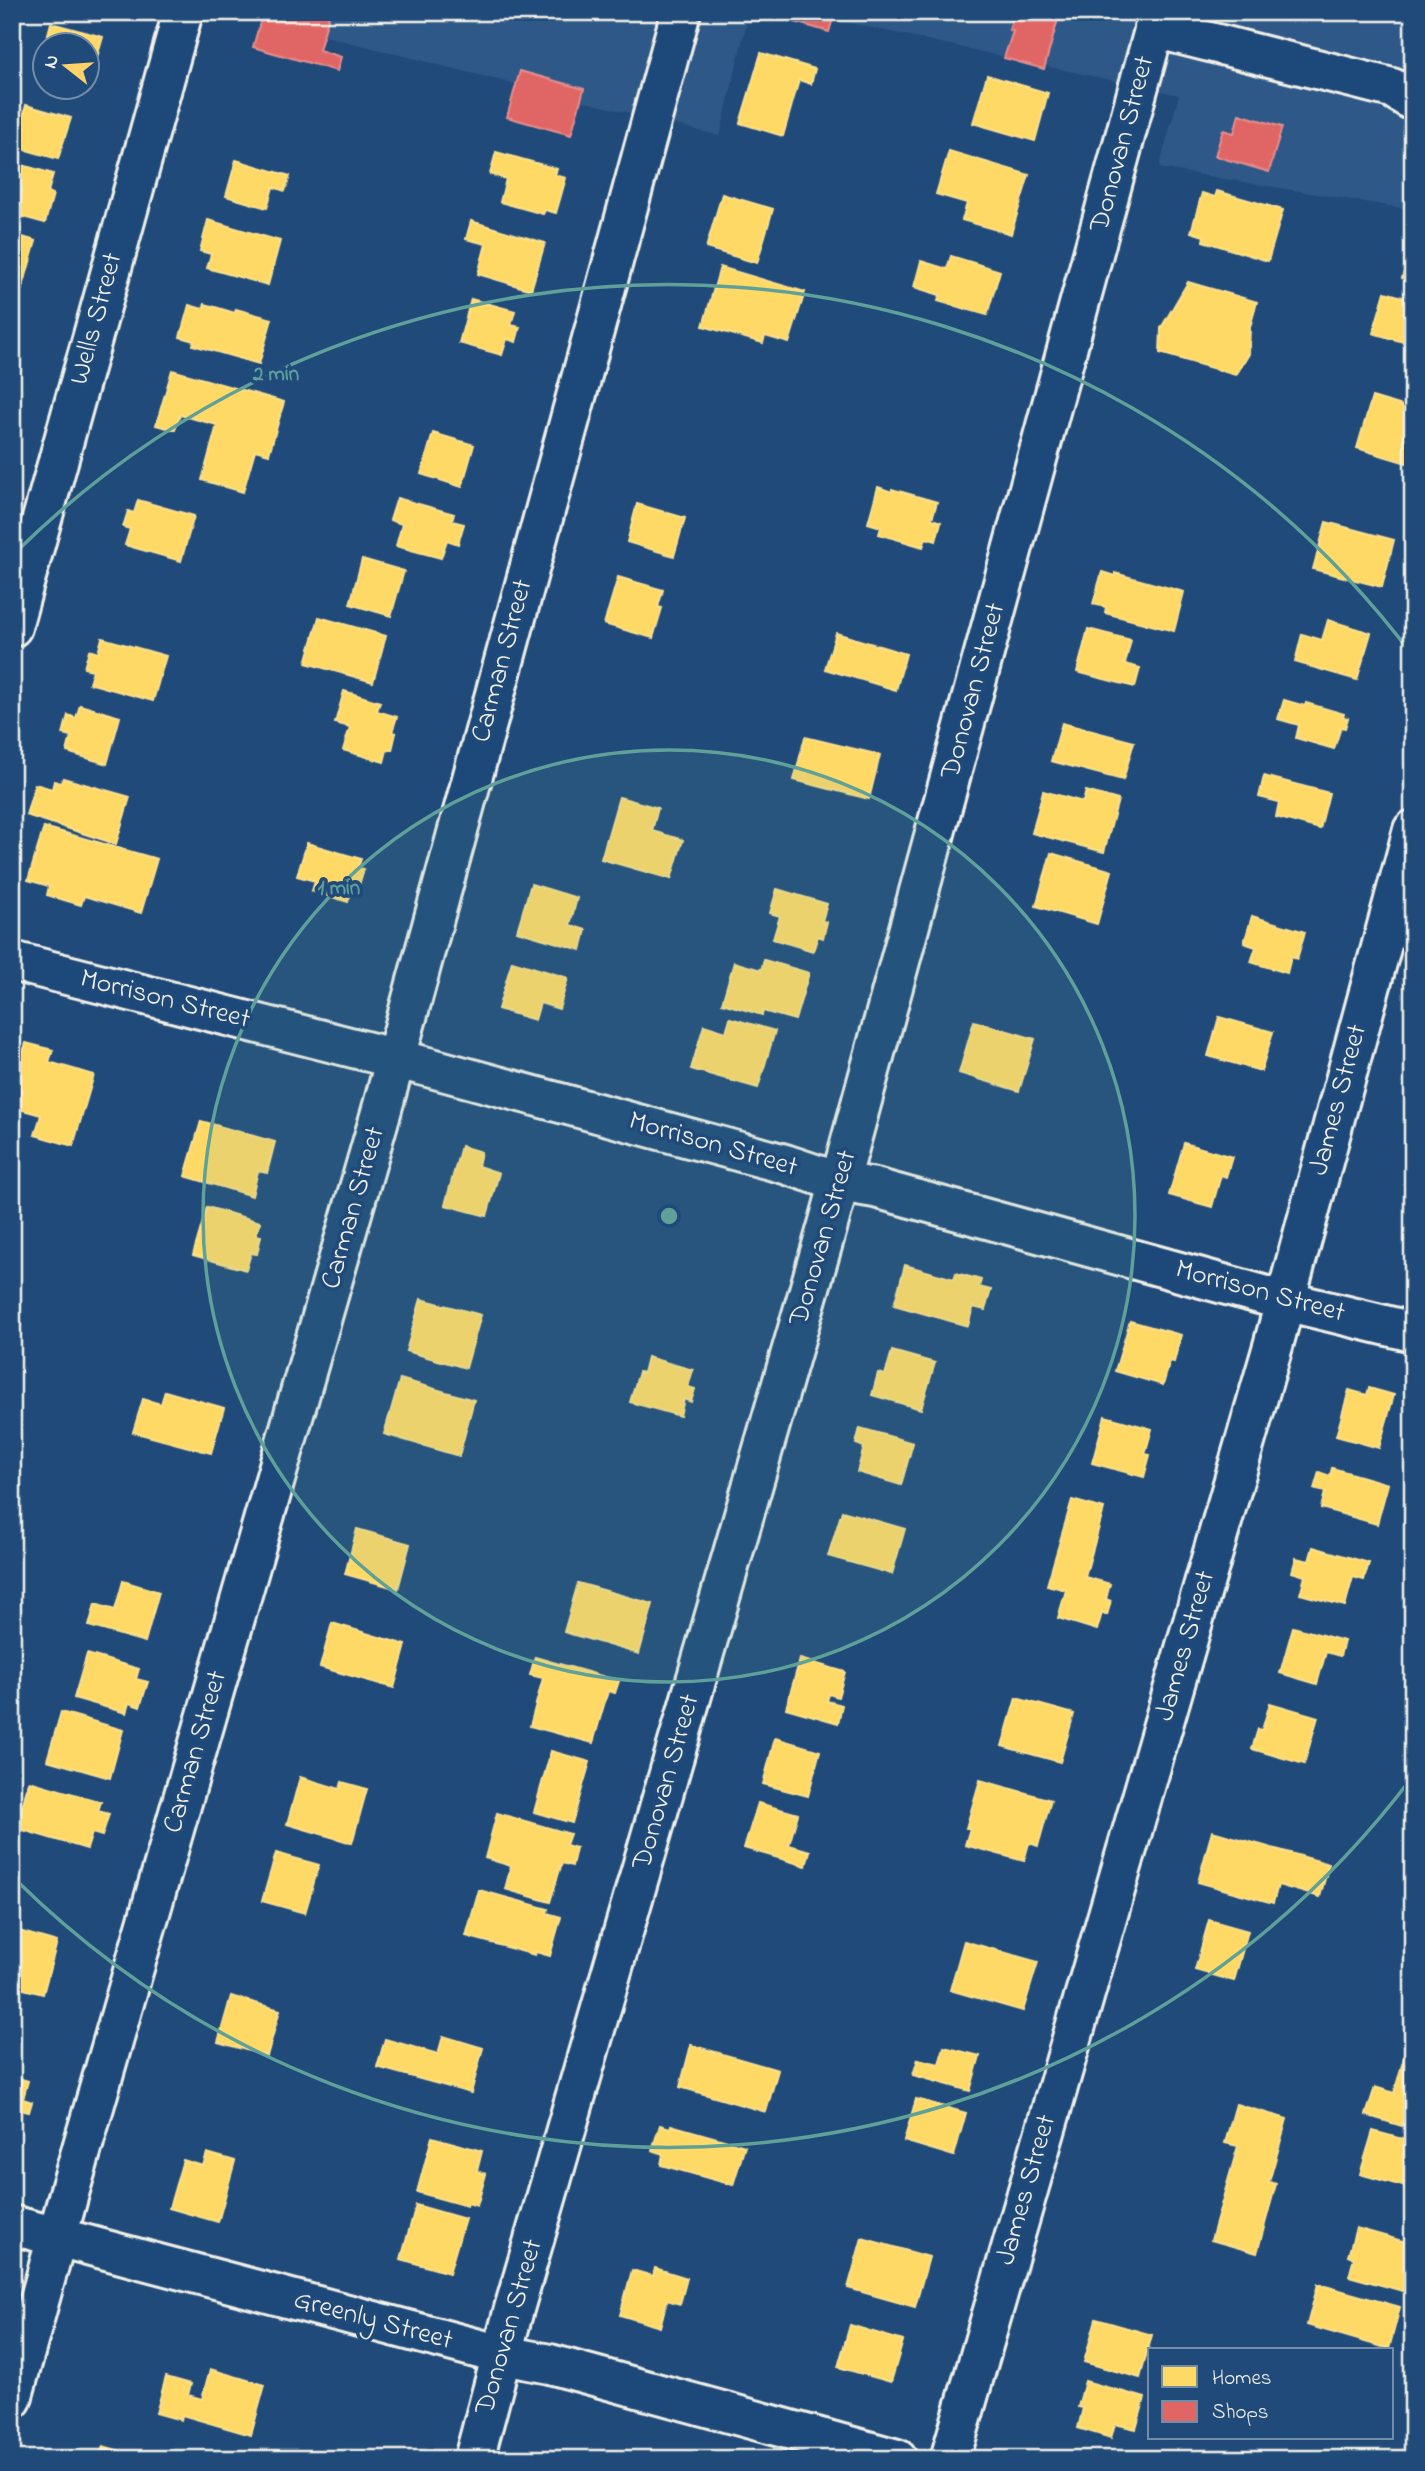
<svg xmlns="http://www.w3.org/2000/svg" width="1425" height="2471" font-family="'Indie Flower',sans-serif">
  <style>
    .built { fill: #2f5888 }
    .homes { fill: #ffd966; stroke: #fce08d; stroke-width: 2 }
    .shops { fill: #e06666; stroke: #e6908d; stroke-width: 2 }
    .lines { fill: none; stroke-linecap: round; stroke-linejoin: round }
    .minor-casing { stroke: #f4f1e8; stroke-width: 44 }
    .minor { stroke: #1f4a7a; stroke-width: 38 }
    .ring { fill: none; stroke: #5fa199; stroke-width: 3.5 }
    .labels { text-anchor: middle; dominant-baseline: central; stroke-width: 7; stroke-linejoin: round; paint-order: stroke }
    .street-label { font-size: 28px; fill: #f4f1e8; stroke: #1f4a7a }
    .centre { fill: #5fa199; stroke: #1f4a7a; stroke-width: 3.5 }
    .ring-label { font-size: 21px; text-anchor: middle; font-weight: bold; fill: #5fa199; stroke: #1f4a7a; stroke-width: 7; stroke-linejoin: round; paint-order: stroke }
  </style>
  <rect width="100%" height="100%" fill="#1f4a7a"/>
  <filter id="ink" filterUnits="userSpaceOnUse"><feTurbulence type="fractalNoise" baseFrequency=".0143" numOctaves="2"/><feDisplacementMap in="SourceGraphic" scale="14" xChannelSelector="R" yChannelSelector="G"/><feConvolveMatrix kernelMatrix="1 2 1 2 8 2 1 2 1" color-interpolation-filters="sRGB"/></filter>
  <g filter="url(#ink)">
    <!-- built -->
    <g class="built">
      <path d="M230 12H749L720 136Z"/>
      <path d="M799 12H1413V210L1159 168 1179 95Z"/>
    </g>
    <!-- homes -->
    <g class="homes">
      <path d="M51 23 103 37 89 85 88 46H46V73L38 71Z"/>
      <path d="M761 53 815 69 811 84 799 80 783 136 740 123Z"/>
      <path d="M987 75 1048 93 1035 141 973 123Z"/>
      <path d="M26 105 71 118 58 159 12 146V126L20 128Z"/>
      <path d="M949 151 1029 175 1011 234 962 220 967 203 936 194Z"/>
      <path d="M496 152 557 169 555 175 566 178 556 213 545 210 543 214 500 202 506 179 490 174Z"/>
      <path d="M236 160 290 176 285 191 273 187 267 208 226 196Z"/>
      <path d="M12 162 53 174 48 192 53 194 45 223 12 214Z"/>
      <path d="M1217 191 1283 210 1268 261 1203 241 1204 236 1191 232 1202 193 1215 197Z"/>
      <path d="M722 194 773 209 757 263 706 248Z"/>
      <path d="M208 220 280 241 268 285 207 268 211 254 200 251Z"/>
      <path d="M471 221 545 243 531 290 478 274 486 244 466 239Z"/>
      <path d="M12 234 36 241 22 290 12 288Z"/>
      <path d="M1413 244V281L1402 278Z"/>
      <path d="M951 256 1000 271 987 315 938 301 940 295 914 287 921 261 947 269Z"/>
      <path d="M720 267 805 292 789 343 765 336 763 343 703 326Z"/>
      <path d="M1188 282 1257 302 1250 327 1249 354 1236 375 1160 353 1161 328Z"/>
      <path d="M1385 292 1413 300V345L1373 333Z"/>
      <path d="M471 299 515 311 511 325 520 327 516 342 507 339 502 355 459 343Z"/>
      <path d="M205 304 235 313 236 309 272 319 259 364 193 345 194 341 180 337 189 305 203 309Z"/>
      <path d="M172 370 284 402 269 454 255 450 243 492 202 480 217 425 180 415 175 430 156 425Z"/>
      <path d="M1372 397 1413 409V465L1357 448Z"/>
      <path d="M433 433 474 445 462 487 421 474Z"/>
      <path d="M878 487 892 492V489L937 502 932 519 941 522 936 541 926 538 923 547 879 534 881 527 868 523Z"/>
      <path d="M397 498 454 514 452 521 464 524 458 544 447 540 441 558 396 546 402 524 390 520Z"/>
      <path d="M138 500 194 516 181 561 125 545 130 529 123 527 128 511 134 513Z"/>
      <path d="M637 504 685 518 674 556 627 542Z"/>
      <path d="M1326 522 1394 540 1382 587 1313 569Z"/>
      <path d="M362 559 404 571 391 616 350 604Z"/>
      <path d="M1102 572 1115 576V573L1184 592 1174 631 1105 613 1106 607 1093 604Z"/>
      <path d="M618 577 663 590 658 607 662 608 653 638 604 624Z"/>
      <path d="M319 617 386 636 373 682 306 663Z"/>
      <path d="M1328 620 1371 633 1357 680 1295 662 1302 634 1322 640Z"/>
      <path d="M1088 629 1131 640 1125 664 1140 668 1135 687 1077 672Z"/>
      <path d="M836 633 906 654 896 690 825 669Z"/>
      <path d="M102 638 166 656 153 701 89 683 93 670 84 668 89 650 98 653Z"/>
      <path d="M344 691 380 702 377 711 397 717 392 732 396 733 392 750H387L384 762 343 750 350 727 335 723Z"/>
      <path d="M1284 700 1305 706 1306 703 1344 714 1343 717 1348 718 1345 728 1341 727 1334 749 1296 738 1299 725 1278 719Z"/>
      <path d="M80 705 120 717 107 764 67 752 71 736 63 734 68 715 76 718Z"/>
      <path d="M1062 723 1134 742 1123 780 1051 761Z"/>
      <path d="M805 737 880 755 869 799 794 780Z"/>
      <path d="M1264 776 1329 793 1320 829 1276 817 1279 802 1259 797Z"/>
      <path d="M63 778 130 797 116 844 26 815 35 784 52 789 54 781 61 783Z"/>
      <path d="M1043 791 1083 802 1086 791 1118 800 1104 852 1032 833Z"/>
      <path d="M619 797 658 808 652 831 683 840 671 879 601 859Z"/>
      <path d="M44 827 157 859 141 913 84 896 81 905 47 895 49 886 28 880Z"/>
      <path d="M307 843 361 859 358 868 364 869 359 885 354 883 348 902 312 891 315 881 297 876Z"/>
      <path d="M1051 853 1112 871 1097 924 1036 906Z"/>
      <path d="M531 884 577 898 570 925 586 930 581 950 517 931Z"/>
      <path d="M777 889 827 904 822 921 827 922 823 938 818 936 813 951 773 939 780 916 770 913Z"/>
      <path d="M1252 916 1305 932 1297 959 1291 957 1287 973 1251 962 1256 947 1244 943Z"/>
      <path d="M764 960 809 973 795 1020 763 1011 762 1015 722 1003 734 962 761 970Z"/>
      <path d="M512 961 568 978 559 1009 540 1003 535 1020 498 1009Z"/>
      <path d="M1219 1017 1273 1032 1261 1071 1208 1056Z"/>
      <path d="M730 1018 775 1031 758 1088 691 1069 704 1025 726 1032Z"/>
      <path d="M974 1021 1035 1039 1019 1091 959 1073Z"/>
      <path d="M26 1043 53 1050 49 1062 94 1075 73 1146 35 1135 41 1115 12 1107V1052L22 1055Z"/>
      <path d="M201 1121 275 1142 267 1173 258 1171 252 1196 185 1176Z"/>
      <path d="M1184 1143 1232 1157 1226 1177 1221 1175 1212 1207 1169 1195Z"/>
      <path d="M461 1146 481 1152 478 1166 499 1173 487 1216 445 1205Z"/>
      <path d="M207 1207 260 1222 256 1235 261 1236 257 1254 251 1253 246 1270 193 1255Z"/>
      <path d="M905 1265 954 1279 956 1273 981 1280 979 1287 991 1290 985 1310 973 1307 968 1326 894 1305Z"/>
      <path d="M421 1299 481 1315 466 1368 406 1351Z"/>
      <path d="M1130 1321 1181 1335 1174 1362 1170 1361 1163 1385 1115 1371Z"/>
      <path d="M892 1351 935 1363 921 1409 872 1395 878 1373 885 1375Z"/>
      <path d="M647 1357 693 1370 688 1387 695 1389 691 1402 684 1399 680 1416 630 1402 639 1372 643 1373Z"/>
      <path d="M400 1379 474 1400 459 1456 384 1434Z"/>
      <path d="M1369 1388 1394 1395 1379 1448 1336 1436 1349 1390 1367 1395Z"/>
      <path d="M165 1391 224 1408 211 1453 133 1432 143 1399 161 1404Z"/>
      <path d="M1105 1416 1152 1429 1145 1454 1150 1455 1144 1477 1092 1463Z"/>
      <path d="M860 1428 913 1443 901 1485 857 1472 864 1447 856 1444Z"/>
      <path d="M1332 1468 1388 1484 1377 1524 1321 1508 1325 1492 1314 1489 1319 1472 1330 1476Z"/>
      <path d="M1072 1500 1104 1509 1085 1577 1110 1584 1106 1599 1111 1601 1107 1615 1102 1613 1097 1630 1058 1618 1066 1590 1047 1585Z"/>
      <path d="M842 1511 905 1529 892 1574 828 1556Z"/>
      <path d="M357 1529 410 1544 398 1589 345 1574Z"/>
      <path d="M1313 1547 1369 1563 1364 1580 1353 1577 1345 1606 1300 1594 1305 1576 1292 1572 1296 1558 1309 1561Z"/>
      <path d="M123 1581 159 1592 145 1642 89 1626 95 1604 115 1610Z"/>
      <path d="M578 1583 653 1604 639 1654 564 1632Z"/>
      <path d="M332 1623 406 1645 394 1688 320 1667Z"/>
      <path d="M1293 1627 1344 1641 1340 1656 1326 1652 1317 1684 1280 1673Z"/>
      <path d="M87 1654 139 1669 136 1679 148 1682 140 1707 129 1703 126 1713 74 1698Z"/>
      <path d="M535 1657 619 1681 615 1693 608 1691 593 1743 530 1726 543 1678 530 1675Z"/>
      <path d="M800 1659 845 1672 838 1697 829 1694 827 1701 842 1705 838 1723 786 1708Z"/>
      <path d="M1016 1698 1074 1714 1060 1762 1002 1746Z"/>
      <path d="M1270 1703 1318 1717 1304 1764 1252 1749 1258 1729 1262 1730Z"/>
      <path d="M61 1712 123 1730 110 1778 47 1760Z"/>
      <path d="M775 1738 820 1751 808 1796 763 1784Z"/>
      <path d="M551 1751 590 1762 572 1823 534 1812Z"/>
      <path d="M300 1777 340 1789 342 1782 367 1789 352 1843 287 1824Z"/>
      <path d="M980 1780 1051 1800 1038 1846 1029 1843 1024 1861 965 1845 970 1828H966Z"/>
      <path d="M29 1781 101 1802 98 1811 109 1814 102 1836 92 1833 87 1849 16 1828Z"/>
      <path d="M758 1803 798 1814 789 1845 810 1851 806 1866 744 1848Z"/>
      <path d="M497 1813 570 1834 566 1845 576 1848 572 1866 562 1863 550 1902 505 1889 511 1866 485 1858Z"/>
      <path d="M1212 1831 1329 1864 1320 1897 1278 1885 1273 1903 1198 1882Z"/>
      <path d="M276 1853 319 1865 305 1913 262 1901Z"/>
      <path d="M479 1890 548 1909 547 1913 561 1917 550 1956 536 1952 535 1955 466 1936Z"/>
      <path d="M1209 1920 1248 1931 1234 1981 1195 1970Z"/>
      <path d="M12 1929 57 1942 43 1994 12 1986Z"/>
      <path d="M964 1941 1038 1962 1023 2011 950 1990Z"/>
      <path d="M231 1996 280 2010 267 2056 218 2042Z"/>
      <path d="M443 2036 483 2048 471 2093 377 2067 385 2039 438 2054Z"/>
      <path d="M691 2045 778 2070 766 2112 680 2087Z"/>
      <path d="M944 2047 980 2056 970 2091 913 2075 918 2059 939 2064Z"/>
      <path d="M1405 2054 1413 2057V2103L1410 2102 1402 2126 1366 2115 1375 2087 1394 2093Z"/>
      <path d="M12 2076 28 2081 23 2099 32 2102 29 2112 20 2110 14 2132 12 2131Z"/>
      <path d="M916 2099 966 2113 954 2156 904 2141Z"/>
      <path d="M1236 2104 1287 2119 1269 2182 1276 2184 1257 2253 1211 2240 1238 2146 1225 2143Z"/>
      <path d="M660 2125 670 2128 671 2125 745 2146 733 2185 661 2165 663 2154 652 2150Z"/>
      <path d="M1373 2131 1413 2142V2189L1360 2174Z"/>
      <path d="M432 2137 482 2151 477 2171 486 2174 477 2206 468 2203 467 2206 417 2192Z"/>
      <path d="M207 2153 235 2161 218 2222 169 2208 183 2160 203 2166Z"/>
      <path d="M416 2205 465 2219 449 2273 401 2259Z"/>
      <path d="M1356 2228 1413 2244 1411 2257H1413V2285L1410 2293 1349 2276 1354 2258 1348 2256Z"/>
      <path d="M862 2238 929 2257 915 2307 848 2288Z"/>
      <path d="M655 2268 687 2278 680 2304 667 2300 660 2327 620 2315 632 2270 653 2276Z"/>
      <path d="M1318 2284 1400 2307 1389 2349 1307 2325Z"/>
      <path d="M1096 2319 1152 2335 1140 2378 1084 2362Z"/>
      <path d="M850 2325 903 2341 891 2382 838 2367Z"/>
      <path d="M210 2369 265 2385 251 2435 182 2415 181 2420 156 2413 166 2377 191 2384 188 2395 202 2399Z"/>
      <path d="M1085 2381 1145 2398 1136 2429 1115 2424 1111 2438 1078 2428 1083 2408 1078 2407Z"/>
      <path d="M103 2446 148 2459H99Z"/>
      <path d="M604 2453 623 2459H602Z"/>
    </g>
    <!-- shops -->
    <g class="shops">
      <path d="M263 12H330L319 50 341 57 337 71 253 47Z"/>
      <path d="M772 12H826L834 15 829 32 771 15Z"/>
      <path d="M1014 12H1060L1044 69 1004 58 1013 31 1009 30Z"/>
      <path d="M520 71 584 89 571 135 507 117Z"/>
      <path d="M1239 114 1282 127 1269 172 1215 156 1223 130 1234 133Z"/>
    </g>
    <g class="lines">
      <!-- minor casing -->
      <g class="minor-casing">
        <g id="minor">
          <path d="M1154 28 1392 88 1413 101"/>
          <path d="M12 627 183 12"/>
          <path d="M12 961 428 1067 785 1164 839 1182 875 1188 1285 1301 1413 1332"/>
          <path d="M12 2225 502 2355 550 2364 897 2459"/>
          <path d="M12 2399 70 2190 382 1109 681 12"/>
          <path d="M474 2459 514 2309 828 1225 1159 12"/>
          <path d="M950 2459 1273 1346 1413 830"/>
        </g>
      </g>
      <!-- minor -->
      <use href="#minor" class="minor"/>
    </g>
  </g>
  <!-- distance rings -->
  <circle cx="669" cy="1216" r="466" fill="#5fa199" fill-opacity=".12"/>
  <g class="ring">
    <circle cx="669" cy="1216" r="466"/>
    <path d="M1413 1776A931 931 0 0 1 16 1880M16 552A931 931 0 0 1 1413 656"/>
  </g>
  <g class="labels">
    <!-- street labels -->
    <g class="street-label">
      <text transform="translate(1123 144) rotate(-75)">Donovan Street</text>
      <text transform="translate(97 319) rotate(-75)">Wells Street</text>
      <text transform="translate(503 661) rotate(-75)">Carman Street</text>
      <text transform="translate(974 691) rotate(-75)">Donovan Street</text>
      <text transform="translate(165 1000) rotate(14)">Morrison Street</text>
      <text transform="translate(1339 1100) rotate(-75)">James Street</text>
      <text transform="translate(713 1145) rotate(16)">Morrison Street</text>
      <text transform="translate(354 1208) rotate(-74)">Carman Street</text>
      <text transform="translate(824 1238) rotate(-74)">Donovan Street</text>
      <text transform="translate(1260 1292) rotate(15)">Morrison Street</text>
      <text transform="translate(1186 1646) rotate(-74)">James Street</text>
      <text transform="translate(196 1752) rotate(-74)">Carman Street</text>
      <text transform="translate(667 1782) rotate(-74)">Donovan Street</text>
      <text transform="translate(1027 2190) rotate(-74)">James Street</text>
      <text transform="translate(373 2321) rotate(15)">Greenly Street</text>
      <text transform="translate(510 2327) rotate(-74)">Donovan Street</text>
    </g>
  </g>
  <circle cx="669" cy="1216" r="10" class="centre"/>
  <g class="ring-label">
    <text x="276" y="380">2 min</text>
    <text x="339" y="894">1 min</text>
  </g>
  <!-- margin -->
  <rect width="1425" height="2471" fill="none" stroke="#1f4a7a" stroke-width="42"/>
  <rect x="21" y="21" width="1383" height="2429" fill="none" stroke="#f4f1e8" stroke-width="2.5" filter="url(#ink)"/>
  <!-- legend -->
  <rect x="1148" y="2348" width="245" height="91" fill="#1f4a7a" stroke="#748da6" stroke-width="2"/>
  <rect x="1162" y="2366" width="35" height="21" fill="#ffd966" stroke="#748da6" stroke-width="2"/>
  <text x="1212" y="2384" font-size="21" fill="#f4f1e8">Homes</text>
  <rect x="1162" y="2401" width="35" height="21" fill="#e06666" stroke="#748da6" stroke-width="2"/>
  <text x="1212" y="2418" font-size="21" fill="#f4f1e8">Shops</text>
  <!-- north arrow -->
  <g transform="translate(66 66) rotate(287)"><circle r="33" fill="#1f4a7a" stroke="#748da6" stroke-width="2"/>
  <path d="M0-5L12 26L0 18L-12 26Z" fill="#ffd166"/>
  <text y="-10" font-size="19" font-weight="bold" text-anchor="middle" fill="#f4f1e8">N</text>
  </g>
</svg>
